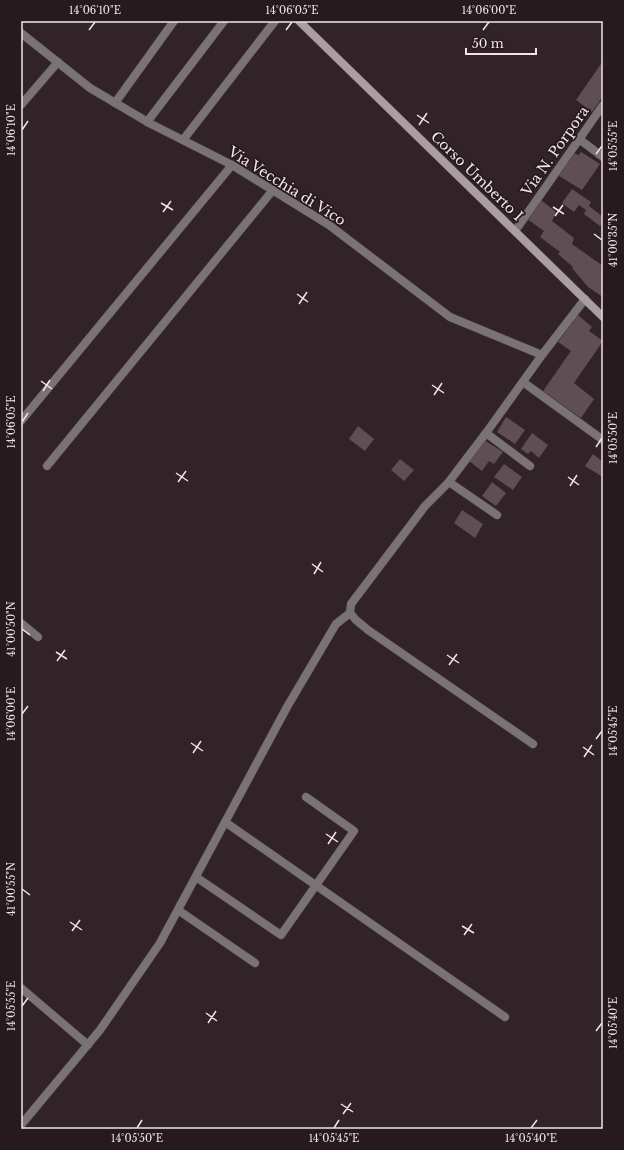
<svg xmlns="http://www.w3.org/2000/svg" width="624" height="1150" font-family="'Libre Baskerville',serif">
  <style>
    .building { fill: #5f4f54 }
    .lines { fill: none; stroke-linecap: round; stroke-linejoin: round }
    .minor-casing { stroke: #4c3e42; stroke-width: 9 }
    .secondary-casing { stroke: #4c3e42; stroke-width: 9 }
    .minor { stroke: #7a7375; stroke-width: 8 }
    .secondary { stroke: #aa9ea1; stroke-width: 8 }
    .ticks { fill: none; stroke: #efe5e8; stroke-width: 1.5 }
    .labels { text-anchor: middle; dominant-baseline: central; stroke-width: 3.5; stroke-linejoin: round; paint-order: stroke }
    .street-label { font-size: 14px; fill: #efe5e8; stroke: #271a1e }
    .neatline { fill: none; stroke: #efe5e8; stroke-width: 1.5 }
    .ticks-label { font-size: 10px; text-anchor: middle; fill: #efe5e8 }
  </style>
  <rect width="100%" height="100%" fill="#312327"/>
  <!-- building -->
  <g class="building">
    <path d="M603 61V96L592 112 576 100Z"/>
    <path d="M581 152 600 164 582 190 559 176 573 153 579 155Z"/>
    <path d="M572 189 591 202 589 206 603 217V223L600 226 584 214 586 210 579 205 574 212 562 203Z"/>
    <path d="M541 200 556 212 552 221 574 238 572 244 603 266 601 271 603 272V297L588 287 572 268 573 267 558 254 560 252 540 237 544 231 527 219Z"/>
    <path d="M578 315 592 327 589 331 603 341 574 383 594 399 581 418 543 391 571 351 558 342Z"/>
    <path d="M506 417 525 430 515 444 497 432Z"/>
    <path d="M358 426 374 439 365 451 349 439Z"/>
    <path d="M532 433 548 445 539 458 531 451 528 454 521 449Z"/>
    <path d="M484 440 503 452 494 464 489 461 482 471 469 461Z"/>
    <path d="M593 454 603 462V473L601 476 585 466Z"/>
    <path d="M400 459 414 470 404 481 391 470Z"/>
    <path d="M504 464 522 477 513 490 494 477Z"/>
    <path d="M492 482 506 493 496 506 482 496Z"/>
    <path d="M462 510 483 524 475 538 454 523Z"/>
  </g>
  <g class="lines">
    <!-- minor casing -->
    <g class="minor-casing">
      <g id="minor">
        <path d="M21 33 90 88 151 124 232 165 329 225 450 317 542 355"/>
        <path d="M115 103 174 21"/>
        <path d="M21 105 58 62"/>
        <path d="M147 122 224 21"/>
        <path d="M579 139 603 157"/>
        <path d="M183 140 275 21"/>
        <path d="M515 231 603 105"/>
        <path d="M523 382 603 440"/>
        <path d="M21 421 232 165"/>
        <path d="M486 433 530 466"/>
        <path d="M47 466 273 190"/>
        <path d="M449 482 497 515"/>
        <path d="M21 623 38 637"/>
        <path d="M533 744 368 630 356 620 350 613 351 604 425 506 448 483 486 433 542 355 585 299"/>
        <path d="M225 822 505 1017"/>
        <path d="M196 877 281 935 354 831 306 797"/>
        <path d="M178 910 255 963"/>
        <path d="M21 988 88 1045"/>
        <path d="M21 1125 100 1030 160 943 287 707 336 624 350 613"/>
      </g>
    </g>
    <!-- secondary casing -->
    <g class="secondary-casing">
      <path id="secondary" d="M299 21 603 317"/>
    </g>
    <!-- minor -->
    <use href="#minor" class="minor"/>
    <!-- secondary -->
    <use href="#secondary" class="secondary"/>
  </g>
  <!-- ticks -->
  <path class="ticks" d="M89 30 95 22M286 30 292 22M483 30 489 22M417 115 429 123M419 125 427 113M22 130 28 121M596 154 602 146M161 203 173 210M553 207 564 214M163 212 171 201M555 216 563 205M594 234 602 240M297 294 308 302M299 304 307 292M41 381 52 389M432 385 444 393M43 391 50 380M434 395 442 383M22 422 28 413M596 447 602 438M176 473 188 481M568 477 579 485M178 482 186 471M570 486 577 475M312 564 323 572M314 574 321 562M22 629 30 635M56 652 67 659M447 655 459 663M57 661 65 650M449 665 457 654M22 714 28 706M596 739 602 731M191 743 203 751M583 747 594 755M193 753 201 741M584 757 592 745M326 834 338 842M328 844 336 832M22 889 30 895M70 922 82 930M462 926 474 933M72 931 80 920M464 935 472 924M22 1006 28 998M206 1013 217 1021M208 1023 216 1011M596 1031 602 1023M341 1104 353 1112M343 1114 351 1103M137 1128 142 1120M334 1128 339 1120M531 1128 537 1120"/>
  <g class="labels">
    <!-- street labels -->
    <g class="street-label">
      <text transform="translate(555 151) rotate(-55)">Via N. Porpora</text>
      <text transform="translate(477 176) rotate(44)">Corso Umberto I</text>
      <text transform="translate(287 186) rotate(32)">Via Vecchia di Vico</text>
    </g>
  </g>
  <!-- border -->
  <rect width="624" height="1150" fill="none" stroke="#271a1e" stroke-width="44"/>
  <!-- scale -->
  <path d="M466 48v6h70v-6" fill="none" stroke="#efe5e8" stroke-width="2"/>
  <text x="472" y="48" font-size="12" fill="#efe5e8" stroke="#271a1e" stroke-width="3" paint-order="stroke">50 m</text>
  <rect x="22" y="22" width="580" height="1106" class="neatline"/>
  <g class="ticks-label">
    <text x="95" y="14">14°06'10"E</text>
    <text x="292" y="14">14°06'05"E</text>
    <text x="489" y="14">14°06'00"E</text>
    <text transform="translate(11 130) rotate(-90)" y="4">14°06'10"E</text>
    <text transform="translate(613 146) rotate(-90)" y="4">14°05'55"E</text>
    <text transform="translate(613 240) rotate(-90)" y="4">41°00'35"N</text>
    <text transform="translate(11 422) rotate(-90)" y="4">14°06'05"E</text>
    <text transform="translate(613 438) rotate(-90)" y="4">14°05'50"E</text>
    <text transform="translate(11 629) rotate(-90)" y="4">41°00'50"N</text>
    <text transform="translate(11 714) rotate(-90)" y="4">14°06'00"E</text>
    <text transform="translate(613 731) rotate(-90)" y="4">14°05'45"E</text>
    <text transform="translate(11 889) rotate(-90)" y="4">41°00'55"N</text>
    <text transform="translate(11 1006) rotate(-90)" y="4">14°05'55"E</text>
    <text transform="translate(613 1023) rotate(-90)" y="4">14°05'40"E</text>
    <text x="137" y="1142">14°05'50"E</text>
    <text x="334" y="1142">14°05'45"E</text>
    <text x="531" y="1142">14°05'40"E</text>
  </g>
</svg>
